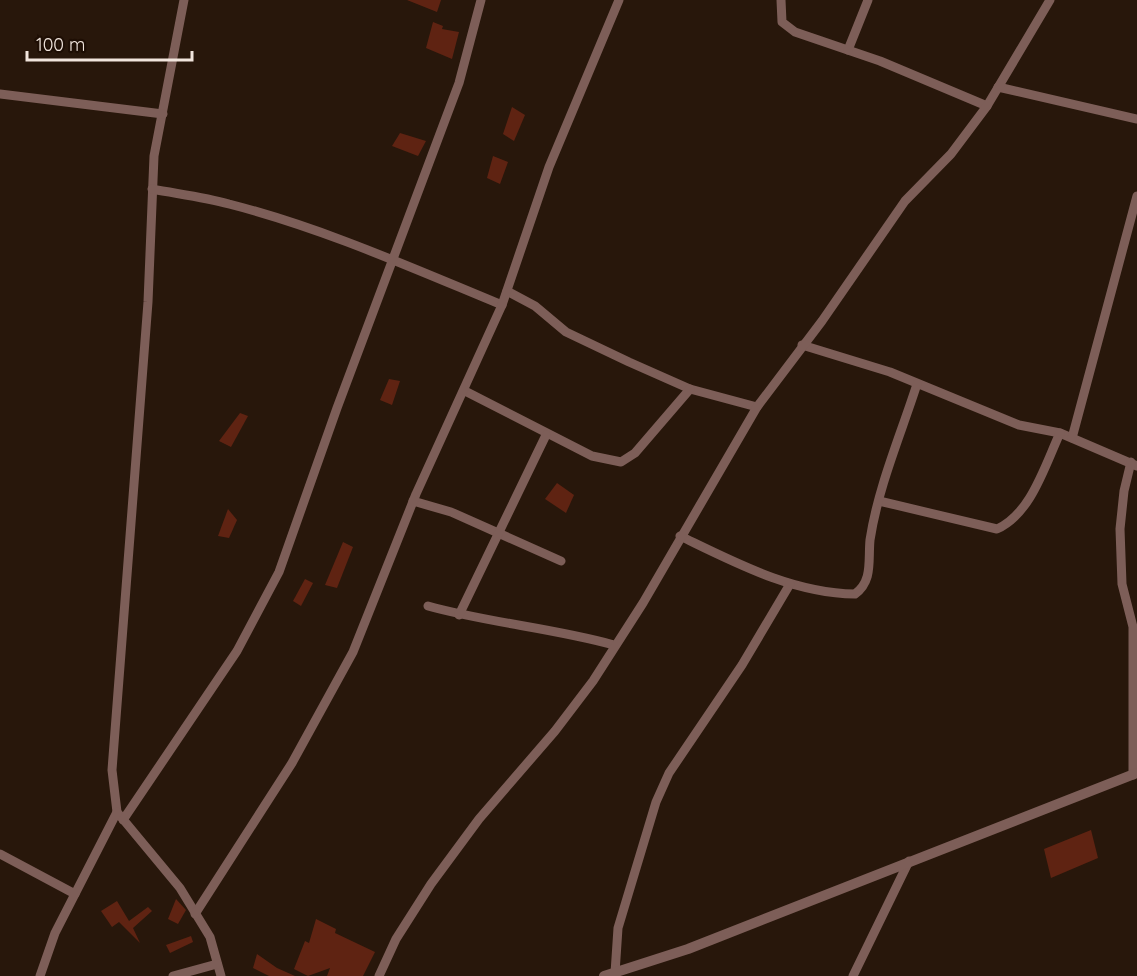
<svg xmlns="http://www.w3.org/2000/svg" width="1137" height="976" font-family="Quicksand,sans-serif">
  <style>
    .building { fill: #5f2312 }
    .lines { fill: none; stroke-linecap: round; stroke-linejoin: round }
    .minor { stroke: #7d5e58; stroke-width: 9 }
    .tertiary { stroke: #7d5e58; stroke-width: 10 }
  </style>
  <rect width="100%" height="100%" fill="#28170b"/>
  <!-- building -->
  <g class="building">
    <path d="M407 0H441L437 12Z"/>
    <path d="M433 22 443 26 442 29 459 32 452 59 426 48Z"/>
    <path d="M512 107 525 115 514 141 503 134Z"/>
    <path d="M400 133 426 141 418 156 392 146Z"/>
    <path d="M493 156 508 162 500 184 487 178Z"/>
    <path d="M389 379 400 381 392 405 380 400Z"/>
    <path d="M240 413 248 416 231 447 219 441Z"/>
    <path d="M557 483 574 495 566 513 545 499Z"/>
    <path d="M228 509 237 520 229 538 218 536Z"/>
    <path d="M343 542 353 547 337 588 325 585Z"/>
    <path d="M305 579 313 583 301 606 293 601Z"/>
    <path d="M1091 830 1098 858 1051 878 1044 849Z"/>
    <path d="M176 899 186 910 178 924 168 919Z"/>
    <path d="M117 901 129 921 148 907 152 911 133 928 140 943 119 922 112 927 101 911Z"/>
    <path d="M316 919 336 929 335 933 375 952 363 976H327L330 968 308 976 294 969 305 941 309 943Z"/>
    <path d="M191 936 193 942 170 953 166 945Z"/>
    <path d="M257 954 277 968 295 976H269L253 968Z"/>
  </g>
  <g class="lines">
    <!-- minor -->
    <g class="minor">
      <path d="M184 0 154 156 148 302 112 770 117 812 180 888 210 937 221 976"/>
      <path d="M781 0 782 22 795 32 880 61 987 106"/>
      <path d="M848 50 868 0"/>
      <path d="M998 87 1137 119"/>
      <path d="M0 94 163 114"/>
      <path d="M152 189C178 194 204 197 229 204 323 228 412 268 502 305"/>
      <path d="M507 291 535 306 566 332 629 362 690 389 757 407"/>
      <path d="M802 345 890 372 1019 425 1060 433 1137 466"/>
      <path d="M465 391 592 456 621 462 635 453 690 389"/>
      <path d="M1072 438 1137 196"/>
      <path d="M1131 462 1124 491 1120 529 1122 584 1133 627V775"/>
      <path d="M413 501 451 512 561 561"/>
      <path d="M879 501 997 529C1031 514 1045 465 1060 433"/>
      <path d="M680 536C736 563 792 593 855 594 873 581 868 561 870 540 878 487 901 434 917 384"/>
      <path d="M428 606C489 623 553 628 614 645"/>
      <path d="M459 615 546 435"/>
      <path d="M123 820 237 651 279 572 337 408 459 83 481 0"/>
      <path d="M0 854 75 894"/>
      <path d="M195 914 292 763 353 652 416 494 502 305 549 167 619 0"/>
      <path d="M615 973 618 928 656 802 669 773 742 665 790 584"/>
      <path d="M40 976 55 933 117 812"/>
      <path d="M173 976 217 964"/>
      <path d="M379 976 396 939 431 884 479 819 555 731 593 681 643 603 757 407 822 321 905 201 951 154 987 106 1050 0"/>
      <path d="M853 976 909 861"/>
    </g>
    <!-- tertiary -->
    <path class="tertiary" d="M604 976 688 949 1137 773"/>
  </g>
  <!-- scale -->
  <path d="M27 51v9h165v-9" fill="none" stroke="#f1e5dd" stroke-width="3"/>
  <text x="36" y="51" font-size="18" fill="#f1e5dd" stroke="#1e0e04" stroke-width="4.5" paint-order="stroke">100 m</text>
</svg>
